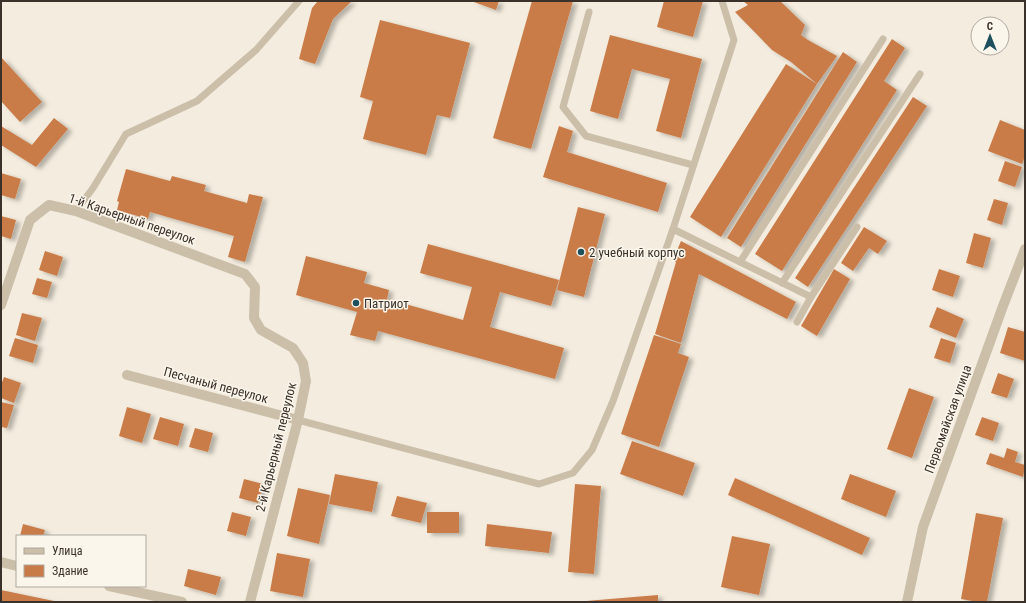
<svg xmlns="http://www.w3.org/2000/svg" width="1026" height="603" font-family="'Roboto Condensed',sans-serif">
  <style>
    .building { fill: #c97b47; filter: url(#shadow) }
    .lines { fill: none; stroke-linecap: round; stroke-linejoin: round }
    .service { stroke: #ccbfaa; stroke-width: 7 }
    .minor { stroke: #ccbfaa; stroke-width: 10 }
    .poi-dot { fill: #1d4f5d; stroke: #fbf6ec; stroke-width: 1.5 }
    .labels { text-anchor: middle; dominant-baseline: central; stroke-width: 3; stroke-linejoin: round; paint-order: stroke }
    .street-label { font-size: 13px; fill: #3a312a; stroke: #fbf6ec }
    .poi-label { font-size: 13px; fill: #3a312a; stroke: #fbf6ec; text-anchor: start }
  </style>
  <defs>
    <filter id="shadow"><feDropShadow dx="4.5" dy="2.5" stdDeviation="2" flood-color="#0004"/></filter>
  </defs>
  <rect width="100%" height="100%" fill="#f4eddf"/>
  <!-- building -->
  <g class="building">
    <path d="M318 1H352L333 19 315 64 299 59 312 8Z"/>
    <path d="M471 1H499L496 10Z"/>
    <path d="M532 1H573L531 149 493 138Z"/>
    <path d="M664 1H703L693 37 657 27Z"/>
    <path d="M743 1H780L805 25 801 35 808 40 837 56 817 84 791 62 772 50 735 12 748 5Z"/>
    <path d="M380 20 470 43 450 118 437 115 426 155 363 139 373 101 360 97Z"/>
    <path d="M610 35 702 59 681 138 656 131 670 79 632 69 618 119 590 111Z"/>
    <path d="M892 39 905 48 884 81 897 90 782 271 755 254Z"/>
    <path d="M843 52 857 62 741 247 727 238Z"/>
    <path d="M1 57 42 102 20 122 1 101Z"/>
    <path d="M786 64 817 84 721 237 690 217Z"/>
    <path d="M913 97 927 106 808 287 795 278Z"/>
    <path d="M54 118 68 129 36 167 1 145V126L32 145Z"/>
    <path d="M1000 120 1025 130V156L1022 164 988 151Z"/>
    <path d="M559 126 573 131 567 152 667 183 658 212 543 177Z"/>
    <path d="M1005 161 1022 167 1015 187 998 181Z"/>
    <path d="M126 169 170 181 172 176 206 185 204 191 247 203 249 194 263 197 245 262 228 257 234 236 150 212 148 219 117 210 119 202 117 201Z"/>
    <path d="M1 173 21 179 15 199 1 195Z"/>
    <path d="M994 199 1008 203 1002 225 987 220Z"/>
    <path d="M578 207 605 214 584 297 557 290Z"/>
    <path d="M1 216 16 220 11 239 1 236Z"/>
    <path d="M864 227 887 241 878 254 869 248 853 271 841 263Z"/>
    <path d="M974 233 991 238 983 268 966 263Z"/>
    <path d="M681 241 796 302 787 319 699 274 681 343 655 334 676 262 673 260Z"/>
    <path d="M428 244 559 280 551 306 500 292 490 327 564 348 555 379 378 331 375 341 350 335 357 312 296 295 306 256 367 272 364 283 389 290 387 299 463 320 472 287 420 273Z"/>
    <path d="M45 251 63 257 57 276 39 270Z"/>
    <path d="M834 269 850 279 817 336 801 326Z"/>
    <path d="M939 269 960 276 953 297 932 290Z"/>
    <path d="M37 278 52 282 47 298 32 294Z"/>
    <path d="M937 307 964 319 956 338 929 327Z"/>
    <path d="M22 313 42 318 35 341 16 335Z"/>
    <path d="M1008 327 1025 332V361L1000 353Z"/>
    <path d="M654 335 681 344 678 353 689 357 659 447 621 434Z"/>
    <path d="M15 338 38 345 33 363 9 356Z"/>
    <path d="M941 338 956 343 950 363 934 358Z"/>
    <path d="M998 373 1014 379 1007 398 991 393Z"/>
    <path d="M4 377 21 383 14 403 1 398V385Z"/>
    <path d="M909 388 934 397 912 458 887 449Z"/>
    <path d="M1 402 14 405 7 428 1 427Z"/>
    <path d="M127 407 151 414 142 443 119 436Z"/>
    <path d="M160 417 184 424 178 446 153 439Z"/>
    <path d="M982 417 999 423 993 441 975 435Z"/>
    <path d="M195 428 213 433 208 452 189 447Z"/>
    <path d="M632 441 695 463 683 496 620 474Z"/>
    <path d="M1007 448 1018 452 1015 462 1025 465 1023 477 986 464 990 453 1004 458Z"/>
    <path d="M335 474 378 482 372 512 329 504Z"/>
    <path d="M850 474 896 491 886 517 841 499Z"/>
    <path d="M735 478 870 538 862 555 728 495Z"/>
    <path d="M244 479 263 484 258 503 239 498Z"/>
    <path d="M575 484 601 486 594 574 568 572Z"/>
    <path d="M298 488 330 495 319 544 287 536Z"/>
    <path d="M397 496 427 503 421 523 391 516Z"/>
    <path d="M232 512 251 517 246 536 227 531Z"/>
    <rect x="427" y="512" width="32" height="21"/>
    <path d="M976 513 1003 518 987 602H978L961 599Z"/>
    <path d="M23 524 45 530 43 536H20Z"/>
    <path d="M487 524 552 532 549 553 485 546Z"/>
    <path d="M732 536 770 544 759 595 721 587Z"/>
    <path d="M277 553 310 559 303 597 270 591Z"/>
    <path d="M188 569 221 577 216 595 184 586Z"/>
    <path d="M1 590 54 601V602H1Z"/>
    <path d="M658 595V602H586V601Z"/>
  </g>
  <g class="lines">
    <!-- service -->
    <g class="service">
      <path d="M589 12 563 107 586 136 693 165"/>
      <path d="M76 211 93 188 126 134 197 101 256 50 299 1"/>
      <path d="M673 229 811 297 797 322"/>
      <path d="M740 262 883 39"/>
      <path d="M782 283 920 74"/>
      <path d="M811 297 857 227"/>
      <path d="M298 420 539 484 573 473 592 450 613 401 673 229 734 40 722 1"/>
    </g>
    <!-- minor -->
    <g class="minor">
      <path d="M1 305 30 220 49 205 76 211 245 274 255 287 254 318 261 330 293 348 303 363 306 381 298 420 250 602"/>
      <path d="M127 375 298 420"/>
      <path d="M1 562 17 566"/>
      <path d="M109 586 182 602"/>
      <path d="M907 602 923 527 1003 306 1025 249"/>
    </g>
  </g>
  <!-- markers -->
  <g class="poi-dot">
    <circle cx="581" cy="252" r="4"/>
    <circle cx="356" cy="303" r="4"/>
  </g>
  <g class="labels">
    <!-- street labels -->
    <g class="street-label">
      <text transform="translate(132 219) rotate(19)">1-й Карьерный переулок</text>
      <text transform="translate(216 385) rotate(15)">Песчаный переулок</text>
      <text transform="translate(948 419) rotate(-70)">Первомайская улица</text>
      <text transform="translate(276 447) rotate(-76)">2-й Карьерный переулок</text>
    </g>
    <!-- poi labels -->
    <g class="poi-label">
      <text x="589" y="252">2 учебный корпус</text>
      <text x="364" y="303">Патриот</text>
    </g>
  </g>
  <!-- border -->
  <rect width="1026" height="603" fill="none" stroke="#3a312a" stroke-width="4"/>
  <!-- legend -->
  <rect x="16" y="535" width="130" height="52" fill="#fbf6ec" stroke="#aea79e"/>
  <rect x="24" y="548" width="20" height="6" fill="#ccbfaa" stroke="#aea79e"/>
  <text x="52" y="555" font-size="12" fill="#3a312a">Улица</text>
  <rect x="24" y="565" width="20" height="12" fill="#c97b47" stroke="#aea79e"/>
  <text x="52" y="575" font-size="12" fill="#3a312a">Здание</text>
  <!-- north arrow -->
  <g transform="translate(990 36)"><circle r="19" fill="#fbf6ec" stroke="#aea79e"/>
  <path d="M0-3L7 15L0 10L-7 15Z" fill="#1d4f5d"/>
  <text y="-6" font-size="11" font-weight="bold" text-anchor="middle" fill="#3a312a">С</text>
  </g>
</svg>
